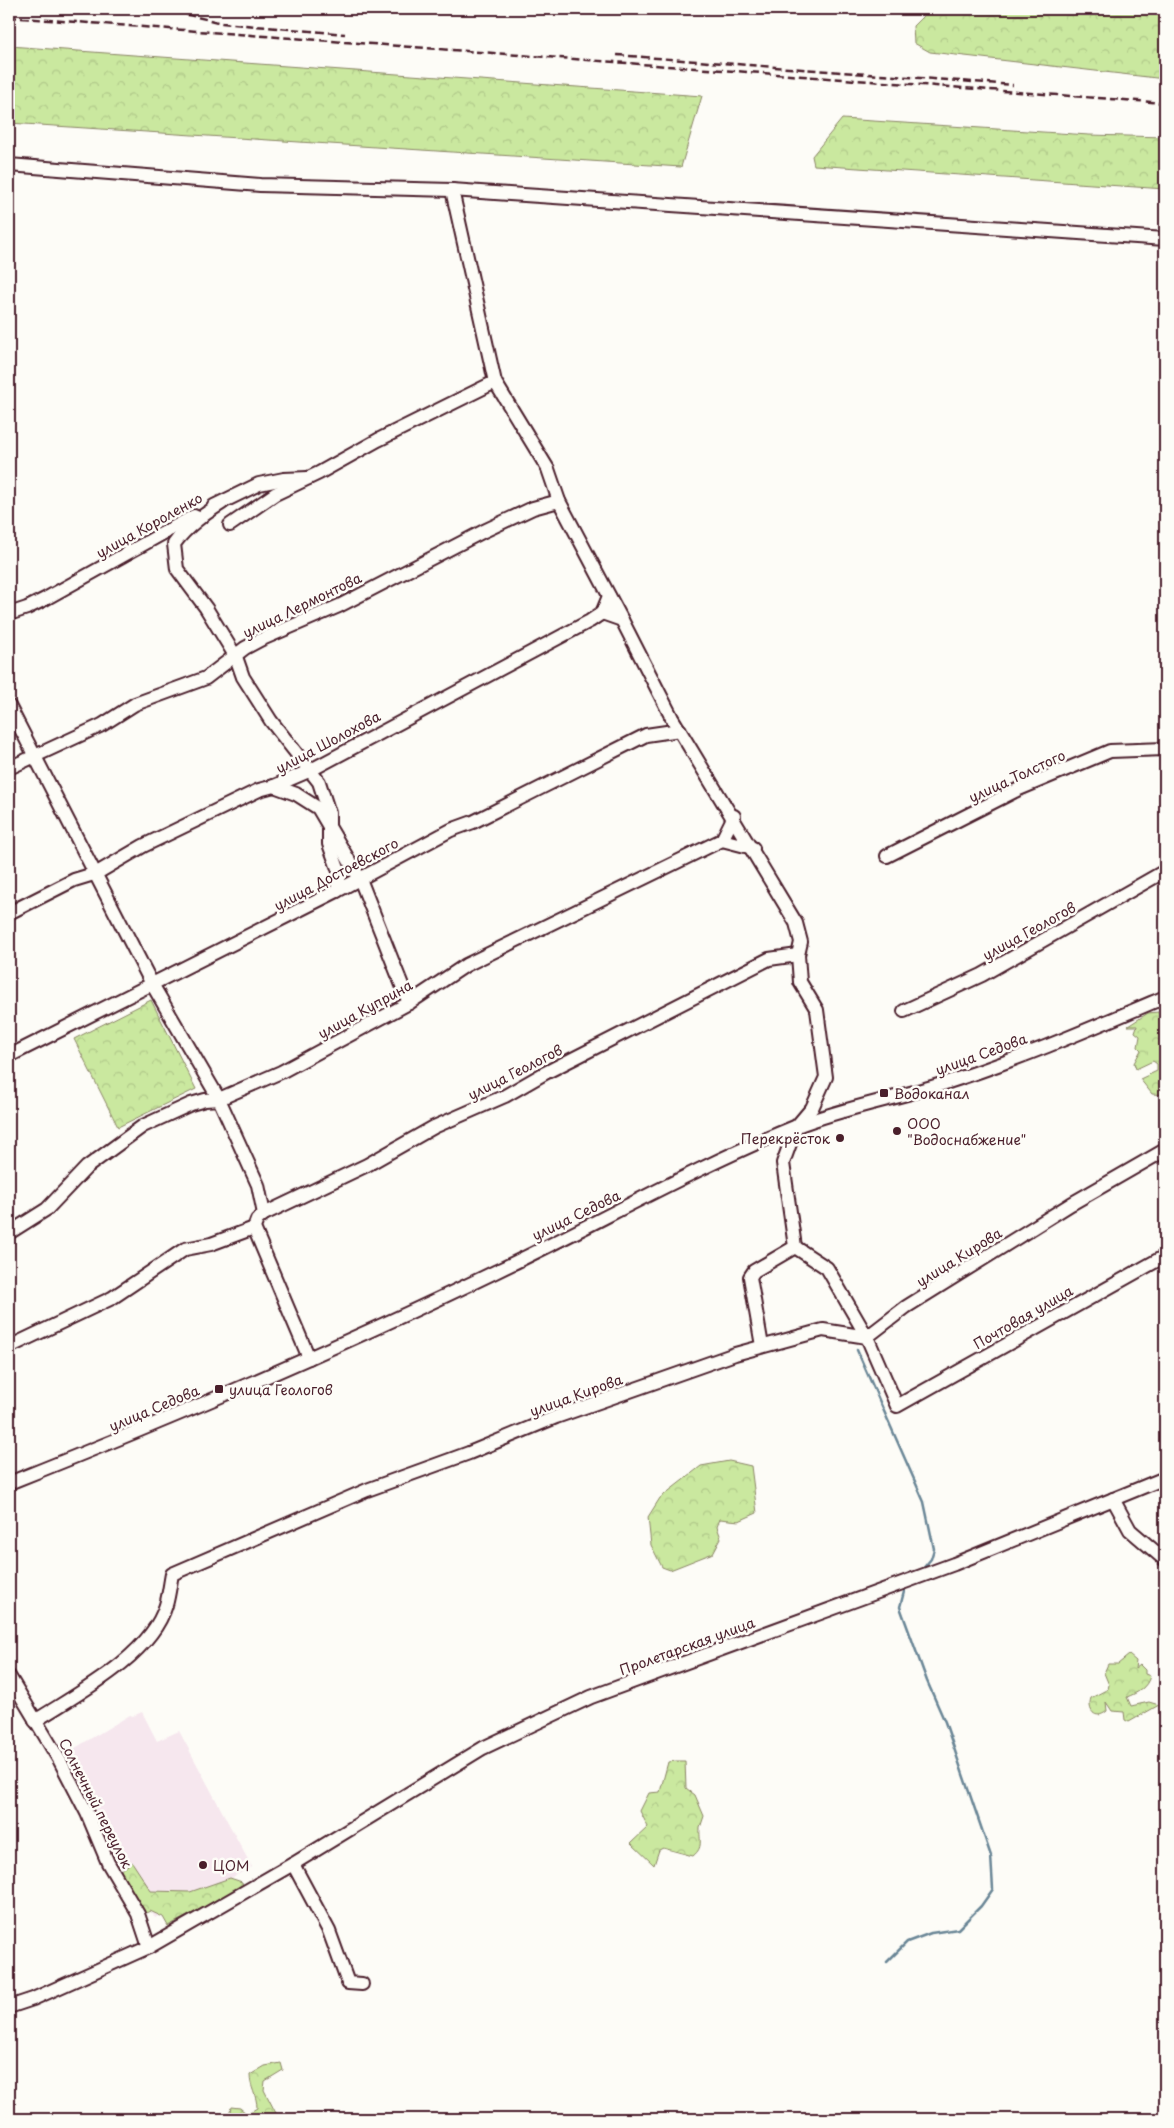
<svg xmlns="http://www.w3.org/2000/svg" width="1174" height="2128" font-family="'Playpen Sans',sans-serif">
  <style>
    .built { fill: #f6e7ee }
    .forest { fill: url(#forest-crowns); stroke: #8a8465 }
    .lines { fill: none; stroke-linecap: round; stroke-linejoin: round }
    .stream { stroke: #6a8696; stroke-width: 2.5 }
    .minor-casing { stroke: #4a1f2b; stroke-width: 16 }
    .minor { stroke: #fdfcf7; stroke-width: 12 }
    .rail { stroke: #4a1f2b; stroke-width: 2.5; stroke-dasharray: 8 4; stroke-linecap: butt }
    .poi-dot { fill: #4a1f2b; stroke: #fdfcf7; stroke-width: 2 }
    .labels { text-anchor: middle; dominant-baseline: central; stroke-width: 5; stroke-linejoin: round; paint-order: stroke }
    .street-label { font-size: 14px; fill: #4a1f2b; stroke: #fdfcf7 }
    .poi-label { font-size: 14px; fill: #4a1f2b; stroke: #fdfcf7; text-anchor: start }
  </style>
  <defs>
    <pattern id="forest-crowns" width="20" height="18" patternUnits="userSpaceOnUse" patternTransform="scale(1.25)"><rect width="20" height="18" fill="#cae89f"/><path d="M2 6a3 3 0 1 1 6 0M12 15a3 3 0 1 1 6 0" fill="none" stroke="#afc789"/></pattern>
  </defs>
  <rect width="100%" height="100%" fill="#fdfcf7"/>
  <filter id="ink" filterUnits="userSpaceOnUse"><feTurbulence type="fractalNoise" baseFrequency=".02" numOctaves="2"/><feDisplacementMap in="SourceGraphic" scale="10" xChannelSelector="R" yChannelSelector="G"/><feConvolveMatrix kernelMatrix="1 2 1 2 8 2 1 2 1" color-interpolation-filters="sRGB"/></filter>
  <g filter="url(#ink)">
    <!-- built -->
    <path class="built" d="M142 1712 157 1741 179 1731 252 1867 155 1918 65 1754 130 1715 133 1716Z"/>
    <!-- forest -->
    <g class="forest">
      <path d="M930 9H1165V79L930 52 914 43 913 26Z"/>
      <path d="M9 46 702 96 681 167 9 123Z"/>
      <path d="M842 119 1089 135 1165 137V189L814 165 812 156Z"/>
      <path d="M151 1000 196 1089 118 1127 74 1039Z"/>
      <path d="M1158 1012 1165 1027V1095L1152 1094 1140 1079 1157 1071V1064L1153 1061 1136 1069 1134 1063 1141 1050 1138 1047 1140 1036 1135 1032 1137 1026H1128L1148 1013Z"/>
      <path d="M729 1461 751 1466 757 1513 739 1521 720 1519 717 1527 721 1538 713 1553 670 1570 662 1567 651 1545 648 1517 660 1498 701 1466Z"/>
      <path d="M1129 1655 1136 1661 1135 1669 1140 1665 1145 1670V1674L1150 1676C1147 1688 1137 1693 1127 1697L1131 1706 1149 1702 1159 1705 1129 1722 1125 1720 1124 1712 1112 1711 1106 1702 1107 1711C1095 1721 1087 1710 1091 1698L1108 1689 1109 1685 1104 1673 1108 1664H1118Z"/>
      <path d="M676 1761H685L686 1788 695 1795 704 1816C703 1820 701 1824 700 1828 699 1841 704 1847 693 1856L663 1848 659 1850 654 1865 631 1843 648 1827 640 1811 649 1793 660 1792 668 1762Z"/>
      <path d="M132 1862 151 1891 190 1892 230 1878 242 1882 243 1887 168 1926 163 1917 150 1911 144 1914 120 1871Z"/>
      <path d="M281 2063 283 2070 265 2081 264 2090 279 2119H228L231 2107 240 2108 247 2114 257 2108C257 2095 250 2088 250 2075L265 2066Z"/>
    </g>
    <g class="lines">
      <!-- stream -->
      <g class="stream">
        <path d="M857 1350 924 1502 934 1549 931 1559 921 1571"/>
        <path d="M887 1962 907 1942 931 1933 958 1929 981 1906 993 1889 991 1856 945 1722 927 1681 900 1607 905 1588"/>
      </g>
      <!-- minor casing -->
      <g class="minor-casing">
        <g id="minor">
          <path d="M9 165 260 185 452 190 1165 239"/>
          <path d="M452 190 495 382 548 469 559 501 622 620"/>
          <path d="M222 503C203 515 187 526 174 544L177 569 206 608 236 657 243 677 271 721 319 782 329 813V844L340 874 337 891"/>
          <path d="M214 506 259 484 284 479 308 478"/>
          <path d="M230 525 275 494 319 473 378 440 495 382"/>
          <path d="M609 596 602 613 622 620 672 718 796 923 801 942 798 955 800 982 817 1010 826 1077 812 1108 796 1127 783 1163 795 1247 754 1271 750 1277 762 1346"/>
          <path d="M9 614 27 608 45 599 194 516"/>
          <path d="M9 706 152 984 219 1099 258 1185 264 1214"/>
          <path d="M9 768 102 725 135 704 206 678 245 648 260 640 339 606 484 531 533 508 559 501"/>
          <path d="M274 786 296 794 318 808 360 879 409 1003"/>
          <path d="M722 840 734 816"/>
          <path d="M887 856 1019 789 1110 751 1165 749"/>
          <path d="M9 913 74 880 97 873 143 846 259 790 274 786 309 771 590 621 602 613"/>
          <path d="M904 1011 982 975 1165 871"/>
          <path d="M9 1056 337 891 451 830 473 822 646 735 680 730"/>
          <path d="M9 1233 47 1209 87 1167 143 1126 191 1104 205 1100 219 1099 281 1072 409 1003 466 965 722 840 753 848"/>
          <path d="M795 1247 827 1268 867 1337 897 1406 1165 1256"/>
          <path d="M9 1347 112 1298 185 1249 211 1244 254 1228"/>
          <path d="M309 1358 254 1228 257 1220 264 1214 367 1165 434 1127 505 1096 545 1073 769 959 798 955"/>
          <path d="M9 1483C173 1418 336 1349 495 1272 596 1224 693 1168 797 1126 843 1108 894 1099 942 1084 1018 1060 1092 1028 1165 997"/>
          <path d="M1113 1499 1130 1530 1165 1560"/>
          <path d="M9 1676 60 1761 87 1813 108 1863 138 1914 149 1947"/>
          <path d="M35 1721C77 1694 151 1656 166 1605 169 1595 170 1584 172 1574L367 1490 469 1453 556 1417 735 1354 823 1330 867 1337 906 1307 1071 1204 1165 1150"/>
          <path d="M293 1864 329 1931 348 1983 362 1984"/>
          <path d="M9 2007 33 1999 149 1947 293 1864 483 1748 591 1697 954 1564 1165 1478"/>
        </g>
      </g>
      <!-- minor -->
      <use href="#minor" class="minor"/>
      <!-- rail -->
      <g class="rail">
        <path d="M163 9 222 23 345 34"/>
        <path d="M9 17 1165 103"/>
        <path d="M617 55 1013 85"/>
      </g>
    </g>
  </g>
  <!-- markers -->
  <g class="poi-dot">
    <rect x="879" y="1088" width="10" height="10" rx="2.5"/>
    <circle cx="897" cy="1131" r="5"/>
    <circle cx="840" cy="1138" r="5"/>
    <rect x="214" y="1384" width="10" height="10" rx="2.5"/>
    <circle cx="203" cy="1865" r="5"/>
  </g>
  <g class="labels">
    <!-- street labels -->
    <g class="street-label">
      <text transform="translate(149 525) rotate(-29)">улица Короленко</text>
      <text transform="translate(302 605) rotate(-26)">улица Лермонтова</text>
      <text transform="translate(328 742) rotate(-28)">улица Шолохова</text>
      <text transform="translate(1017 776) rotate(-25)">улица Толстого</text>
      <text transform="translate(336 874) rotate(-28)">улица Достоевского</text>
      <text transform="translate(1029 931) rotate(-29)">улица Геологов</text>
      <text transform="translate(365 1009) rotate(-29)">улица Куприна</text>
      <text transform="translate(981 1054) rotate(-20)">улица Седова</text>
      <text transform="translate(515 1072) rotate(-27)">улица Геологов</text>
      <text transform="translate(576 1215) rotate(-26)">улица Седова</text>
      <text transform="translate(959 1257) rotate(-32)">улица Кирова</text>
      <text transform="translate(1023 1317) rotate(-30)">Почтовая улица</text>
      <text transform="translate(576 1395) rotate(-20)">улица Кирова</text>
      <text transform="translate(154 1408) rotate(-23)">улица Седова</text>
      <text transform="translate(687 1646) rotate(-20)">Пролетарская улица</text>
      <text transform="translate(96 1803) rotate(63)">Солнечный переулок</text>
    </g>
    <!-- poi labels -->
    <g class="poi-label">
      <text x="894" y="1093">Водоканал</text>
      <text x="907" y="1123">ООО<tspan x="907" dy="16">"Водоснабжение"</tspan></text>
      <text x="830" y="1138" text-anchor="end">Перекрёсток</text>
      <text x="229" y="1389">улица Геологов</text>
      <text x="213" y="1865">ЦОМ</text>
    </g>
  </g>
  <!-- margin -->
  <rect width="1174" height="2128" fill="none" stroke="#fdfcf7" stroke-width="30"/>
  <rect x="15" y="15" width="1144" height="2098" fill="none" stroke="#4a1f2b" stroke-width="2" filter="url(#ink)"/>
</svg>
